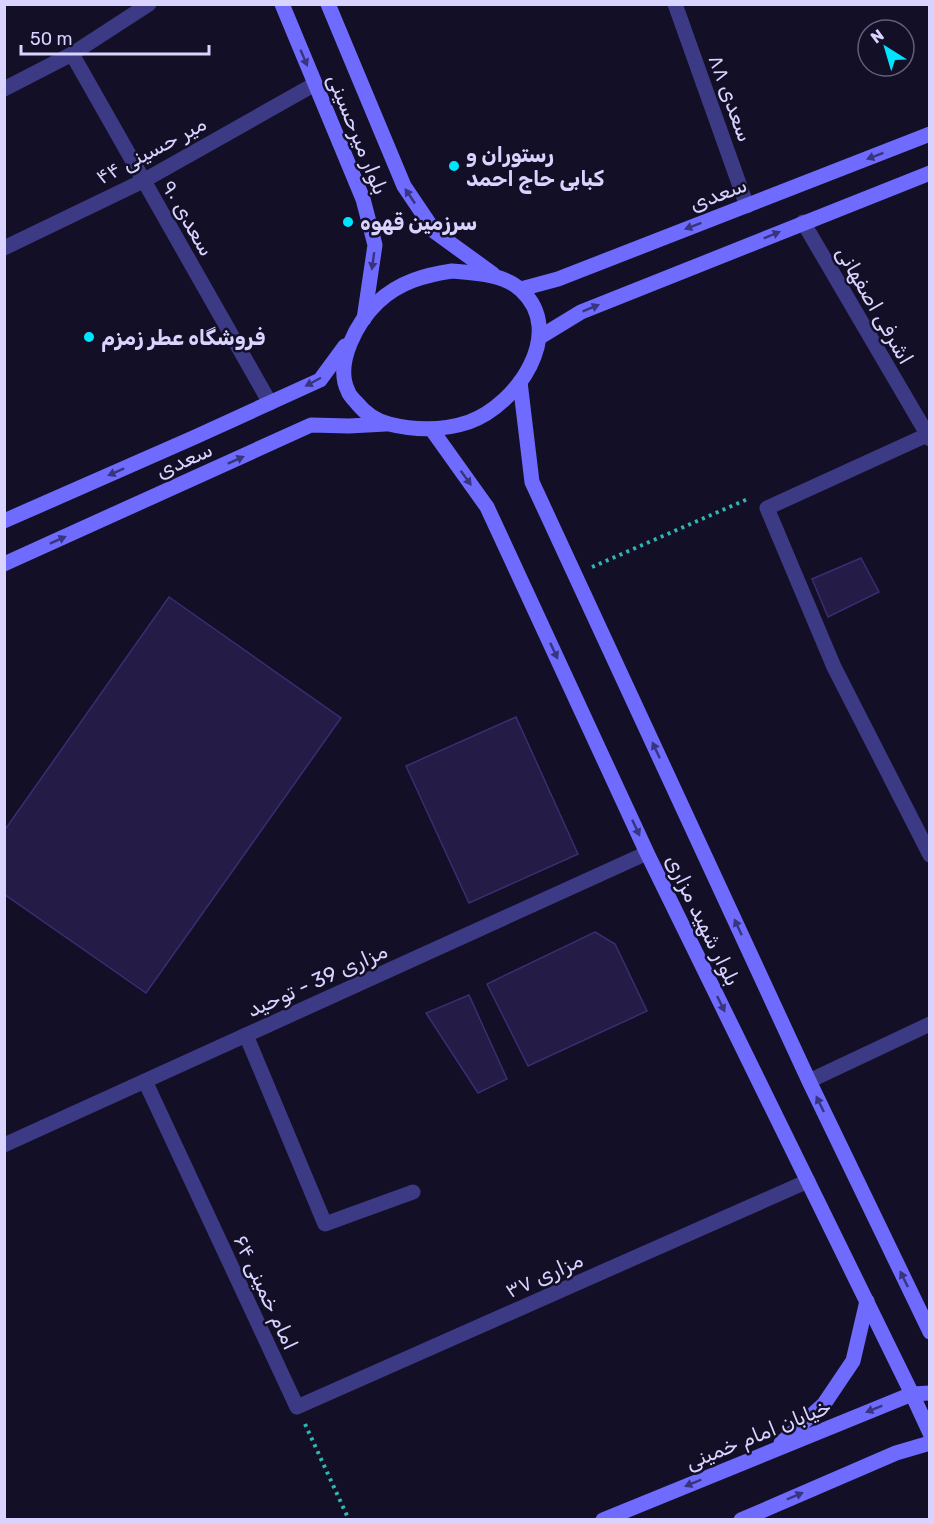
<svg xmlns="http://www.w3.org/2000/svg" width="934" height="1524" font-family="Rubik,Vazirmatn,sans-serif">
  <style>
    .building { fill: #241b47; stroke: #3b2d73; stroke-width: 1.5 }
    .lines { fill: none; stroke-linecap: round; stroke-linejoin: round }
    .path { stroke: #2fb8b0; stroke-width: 4; stroke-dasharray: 3 4.5; stroke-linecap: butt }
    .street { stroke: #3d3a85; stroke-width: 15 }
    .secondary { stroke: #6f6bff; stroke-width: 15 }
    .oneway { fill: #38347d }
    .poi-dot { fill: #00e5ff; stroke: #130f26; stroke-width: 2 }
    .labels { text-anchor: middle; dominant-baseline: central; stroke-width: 5; stroke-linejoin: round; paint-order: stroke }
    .street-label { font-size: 21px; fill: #d9d4ff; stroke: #130f26 }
    .poi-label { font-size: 21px; font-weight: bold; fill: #d9d4ff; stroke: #130f26; text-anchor: start }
  </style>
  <rect width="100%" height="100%" fill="#130f26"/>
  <!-- building -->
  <g class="building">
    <path d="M861 558 879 592 828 617 812 579Z"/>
    <path d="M169 597 341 718 146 993 4 894V831Z"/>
    <path d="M516 717 578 854 469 903 406 766Z"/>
    <path d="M595 932 615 944 647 1011 528 1066 487 984Z"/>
    <path d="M469 995 507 1079 478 1093 426 1013Z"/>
  </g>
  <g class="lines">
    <!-- path -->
    <g class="path">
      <path d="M592 567 750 498"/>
      <path d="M305 1424 349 1520"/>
    </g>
    <!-- street -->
    <g class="street">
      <path d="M675 4 747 206"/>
      <path d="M72 54 270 403"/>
      <path d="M4 89 72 54 149 4"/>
      <path d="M803 222 930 439"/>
      <path d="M4 248 143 181 315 84"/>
      <path d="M927 435 767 508 834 667 930 855"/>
      <path d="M246 1035 325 1224 413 1192"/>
      <path d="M145 1081 297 1407 808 1181"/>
      <path d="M809 1081 930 1024"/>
      <path d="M4 1145 647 853"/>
    </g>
    <!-- secondary -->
    <g class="secondary">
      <path d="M282 4 363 199 375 245 364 319"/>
      <path d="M328 4 404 186 435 232 493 274"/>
      <path d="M452 271C475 273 504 274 521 290 567 332 517 405 469 422 442 431 417 431 389 424 376 421 364 412 356 402 353 399 349 395 348 391 334 363 358 321 378 302 399 282 425 275 452 271Z"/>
      <path d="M521 289 558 279 930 134"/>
      <path d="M540 337 581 312 930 173"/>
      <path d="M520 382 532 482 809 1081 930 1332"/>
      <path d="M432 430 487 507 647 853 912 1394 930 1433"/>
      <path d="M4 521 195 437 320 380 345 346"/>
      <path d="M4 564 311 425 349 426 386 424"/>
      <path d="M781 1443 824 1404 853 1361 867 1301"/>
      <path d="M603 1520 912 1394 930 1393"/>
      <path d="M741 1520 896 1453 930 1443"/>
    </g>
  </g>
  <!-- one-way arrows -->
  <defs><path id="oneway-solid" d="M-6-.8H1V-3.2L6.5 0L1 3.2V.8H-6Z" transform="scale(1.5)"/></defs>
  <g class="oneway">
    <use href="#oneway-solid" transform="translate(304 58) rotate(67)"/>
    <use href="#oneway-solid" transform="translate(875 156) rotate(159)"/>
    <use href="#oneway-solid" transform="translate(410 196) rotate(-124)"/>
    <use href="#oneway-solid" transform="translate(693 226) rotate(159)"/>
    <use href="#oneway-solid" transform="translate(772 235) rotate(-22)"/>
    <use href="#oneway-solid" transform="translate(373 261) rotate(98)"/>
    <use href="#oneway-solid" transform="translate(591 308) rotate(-22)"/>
    <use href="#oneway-solid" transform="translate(313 382) rotate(152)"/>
    <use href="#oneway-solid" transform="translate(236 460) rotate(-24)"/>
    <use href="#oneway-solid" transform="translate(116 472) rotate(156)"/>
    <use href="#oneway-solid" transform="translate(466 478) rotate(54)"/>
    <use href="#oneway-solid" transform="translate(58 540) rotate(-24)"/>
    <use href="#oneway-solid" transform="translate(554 651) rotate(65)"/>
    <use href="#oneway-solid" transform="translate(656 750) rotate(-115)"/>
    <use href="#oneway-solid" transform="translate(636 828) rotate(65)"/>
    <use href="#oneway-solid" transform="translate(738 927) rotate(-115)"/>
    <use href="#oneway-solid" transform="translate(721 1004) rotate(64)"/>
    <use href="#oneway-solid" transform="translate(820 1104) rotate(-116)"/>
    <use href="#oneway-solid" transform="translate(904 1279) rotate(-116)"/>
    <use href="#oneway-solid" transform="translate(874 1409) rotate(158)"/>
    <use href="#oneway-solid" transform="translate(693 1483) rotate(158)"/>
    <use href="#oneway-solid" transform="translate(795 1496) rotate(-23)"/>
  </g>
  <!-- markers -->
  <g class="poi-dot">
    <circle cx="454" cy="166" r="6"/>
    <circle cx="348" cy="222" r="6"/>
    <circle cx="89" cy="337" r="6"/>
  </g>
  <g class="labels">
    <!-- street labels -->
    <g class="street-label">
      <text transform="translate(731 98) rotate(70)">سعدی ۸۸</text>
      <text transform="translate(358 134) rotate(68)">بلوار میرحسینی</text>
      <text transform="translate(151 150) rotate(-28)">میر حسینی ۴۴</text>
      <text transform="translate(718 194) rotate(-21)">سعدی</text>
      <text transform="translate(188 218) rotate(60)">سعدی ۹۰</text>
      <text transform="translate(875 305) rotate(60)">اشرفی اصفهانی</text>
      <text transform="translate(184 460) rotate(-24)">سعدی</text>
      <text transform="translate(703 920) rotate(64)">بلوار شهید مزاری</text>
      <text transform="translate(317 980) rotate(-24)">مزاری 39 - توحید</text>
      <text transform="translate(544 1275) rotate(-24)">مزاری ۳۷</text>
      <text transform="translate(266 1292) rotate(65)">امام خمینی ۶۴</text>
      <text transform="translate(758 1434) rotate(-22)">خیابان امام خمینی</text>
    </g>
    <!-- poi labels -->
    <g class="poi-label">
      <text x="466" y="154">رستوران و<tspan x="466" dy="24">کبابی حاج احمد</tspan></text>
      <text x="360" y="222">سرزمین قهوه</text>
      <text x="101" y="337">فروشگاه عطر زمزم</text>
    </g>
  </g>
  <!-- border -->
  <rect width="934" height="1524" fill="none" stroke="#d9d4ff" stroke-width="12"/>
  <!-- north arrow -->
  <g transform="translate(886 48) rotate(323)"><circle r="28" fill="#130f26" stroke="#625e7d" stroke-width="1.5"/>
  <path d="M0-4.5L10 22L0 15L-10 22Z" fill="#00e5ff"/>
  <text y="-9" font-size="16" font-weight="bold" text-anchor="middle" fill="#d9d4ff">N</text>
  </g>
  <!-- scale -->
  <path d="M21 45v9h188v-9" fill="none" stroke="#d9d4ff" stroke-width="3"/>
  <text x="30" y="45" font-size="18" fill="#d9d4ff" stroke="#130f26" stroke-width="4.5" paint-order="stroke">50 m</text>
</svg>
